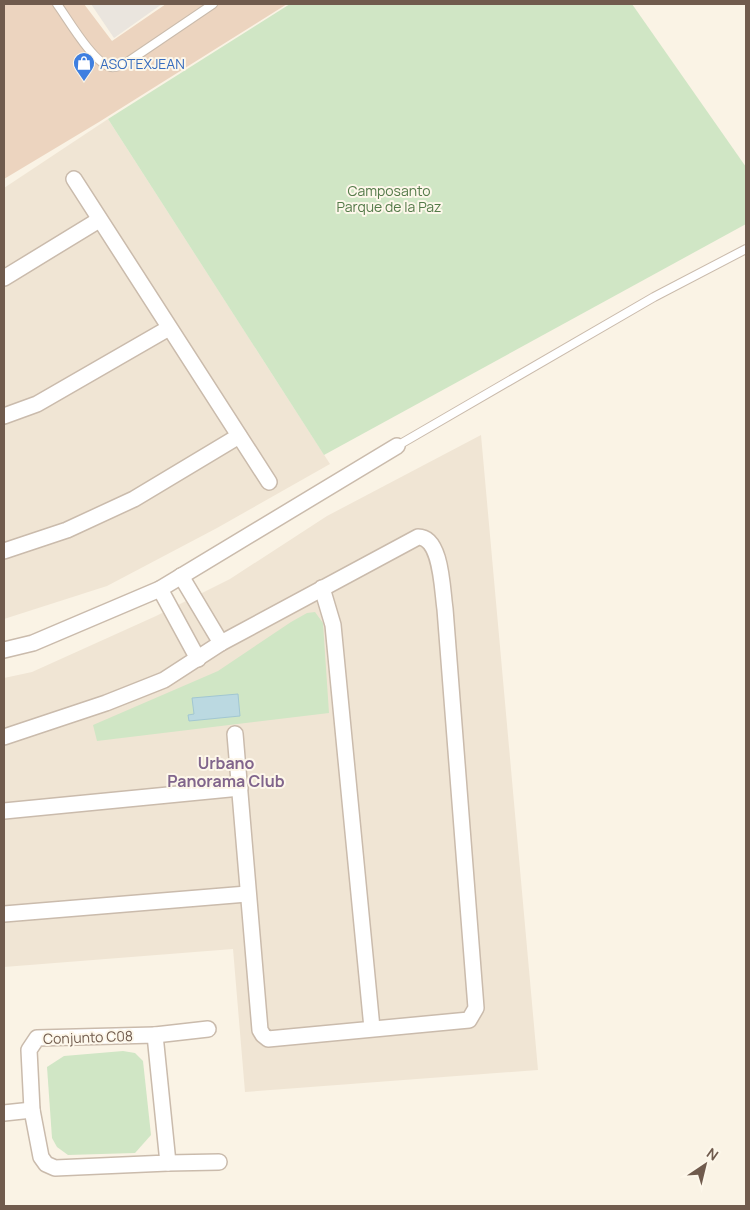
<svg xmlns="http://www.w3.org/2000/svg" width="750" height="1210" font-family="Manrope,sans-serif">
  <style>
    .residential { fill: #f0e5d4 }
    .industrial { fill: #eae5de }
    .green { fill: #d0e6c5 }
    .water { fill: #bbd9e1; stroke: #a2c7d2 }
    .building { fill: #ecd4bf }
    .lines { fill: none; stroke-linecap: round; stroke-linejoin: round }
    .service-casing { stroke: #cabbac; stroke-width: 10 }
    .minor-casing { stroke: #cabbac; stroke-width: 18 }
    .service { stroke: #fff; stroke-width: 8 }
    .minor { stroke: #fff; stroke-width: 15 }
    .labels { text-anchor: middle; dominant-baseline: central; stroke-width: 4; stroke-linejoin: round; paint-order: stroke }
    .shop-label { font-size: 14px; fill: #366cbe; stroke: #fdf7ea; text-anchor: start }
    .park-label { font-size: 14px; fill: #547a49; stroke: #fdf7ea }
    .street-label { font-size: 14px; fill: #705b4d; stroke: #fdf7ea }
    .quarter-label { font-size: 16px; font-weight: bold; fill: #81658c; stroke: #fdf7ea }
  </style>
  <rect width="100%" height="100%" fill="#faf3e5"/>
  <!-- residential -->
  <g class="residential">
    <path d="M108 119 330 464 217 528 107 586 4 619V188Z"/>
    <path d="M481 435 538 1070 245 1092 233 949 4 967V678L32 672 156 616 230 579 327 516Z"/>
  </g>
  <!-- industrial -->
  <path class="industrial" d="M91 4H162L114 38Z"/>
  <!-- green -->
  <g class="green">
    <path d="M290 4H632L746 167V224L324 455 108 119Z"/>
    <path d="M315 612 323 623 329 713 97 741 93 725 218 671 291 622 307 613Z"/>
    <path d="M123 1051 135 1053 143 1061 151 1135 135 1153 68 1155 57 1147 52 1138 47 1067 64 1056Z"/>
  </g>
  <!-- water -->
  <path class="water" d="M238 694 240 716 189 721 188 715 194 714 192 698Z"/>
  <!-- building -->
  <path class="building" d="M4 4H84L112 41 166 4H287L99 122 4 179Z"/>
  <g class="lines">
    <!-- service casing -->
    <g class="service-casing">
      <g id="service">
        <path d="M57 4C68 19 93 63 111 67 114 68 119 66 123 65L213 4"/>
        <path d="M397 446 654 297 746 249"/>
      </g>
    </g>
    <!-- minor casing -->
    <g class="minor-casing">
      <g id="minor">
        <path d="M74 179 269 482"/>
        <path d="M4 278 99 220"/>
        <path d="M4 416 37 404 169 328"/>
        <path d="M4 551 67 530 134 499 239 436"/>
        <path d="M181 576 221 643"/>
        <path d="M322 588 333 625 372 1028"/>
        <path d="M160 589 198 659"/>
        <path d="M4 650 33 643 160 589 397 446"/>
        <path d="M4 737 106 703 164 680 221 643 418 537C442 537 442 590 445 609L476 1008 469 1020 268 1039 263 1035 260 1030 235 734"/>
        <path d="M4 811 240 788"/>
        <path d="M4 914 247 894"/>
        <path d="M155 1035 168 1163 55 1168 46 1164 41 1157 32 1110 29 1050 37 1038Z"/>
        <path d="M155 1035 208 1029"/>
        <path d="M4 1113 32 1110"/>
        <path d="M168 1163 219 1162"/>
      </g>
    </g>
    <!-- service -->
    <use href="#service" class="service"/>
    <!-- minor -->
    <use href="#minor" class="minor"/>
  </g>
  <!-- icons -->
  <defs>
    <g id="shop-pin" transform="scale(1.125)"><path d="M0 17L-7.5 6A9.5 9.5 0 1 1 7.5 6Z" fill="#3f7fe0" stroke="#fdf7ea"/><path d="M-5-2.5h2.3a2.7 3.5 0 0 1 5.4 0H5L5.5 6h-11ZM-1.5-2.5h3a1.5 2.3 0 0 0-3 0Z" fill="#fff"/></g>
  </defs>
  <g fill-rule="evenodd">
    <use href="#shop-pin" x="84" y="63"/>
  </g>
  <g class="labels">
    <!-- shop labels -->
    <g class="shop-label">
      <text x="100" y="63">ASOTEXJEAN</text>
    </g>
    <!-- park labels -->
    <g class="park-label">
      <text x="389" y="190">Camposanto<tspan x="389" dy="16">Parque de la Paz</tspan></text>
    </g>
    <!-- street labels -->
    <g class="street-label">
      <text transform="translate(88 1037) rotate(-2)">Conjunto C08</text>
    </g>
    <!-- quarter labels -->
    <g class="quarter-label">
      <text x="226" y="763">Urbano<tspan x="226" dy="18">Panorama Club</tspan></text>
    </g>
  </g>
  <!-- border -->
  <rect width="750" height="1210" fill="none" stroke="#705b4d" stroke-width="10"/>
  <!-- north arrow -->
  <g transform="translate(705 1165) rotate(35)" stroke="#fdf7ea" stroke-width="4" paint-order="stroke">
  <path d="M0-4L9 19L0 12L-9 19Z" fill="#705b4d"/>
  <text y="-8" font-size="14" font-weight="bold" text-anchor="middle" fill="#705b4d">N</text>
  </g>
</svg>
